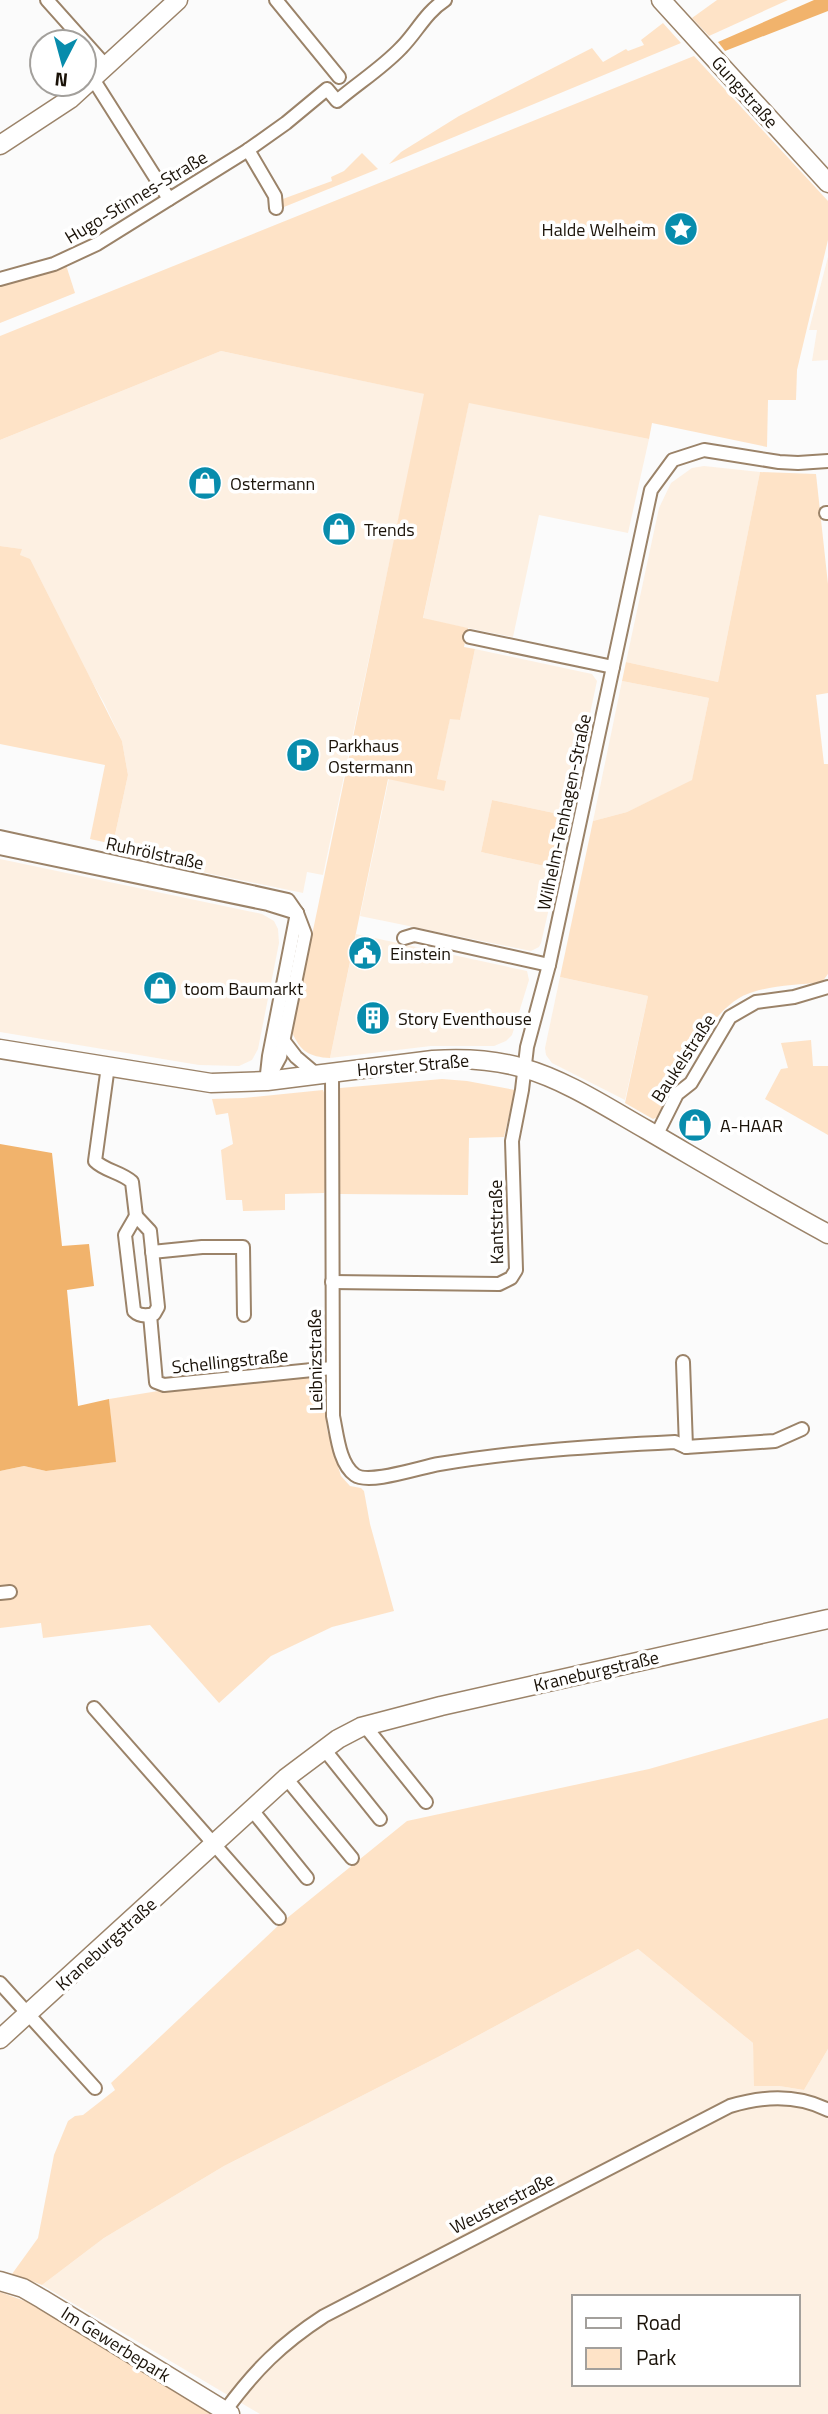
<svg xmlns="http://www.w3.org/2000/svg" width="828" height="2414" font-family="'Titillium Web',sans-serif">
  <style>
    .built { fill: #fdf0e2; fill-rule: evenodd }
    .green { fill: #fee3c7 }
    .forest { fill: #f1b36c }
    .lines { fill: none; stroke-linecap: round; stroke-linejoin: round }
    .street-casing { stroke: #9b8369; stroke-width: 16 }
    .secondary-casing { stroke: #9b8369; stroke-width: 21 }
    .street { stroke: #fff; stroke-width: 12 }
    .secondary { stroke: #fff; stroke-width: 18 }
    .labels { text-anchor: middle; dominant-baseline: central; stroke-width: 7; stroke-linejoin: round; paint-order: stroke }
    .street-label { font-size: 18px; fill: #1a1208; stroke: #fff }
    .poi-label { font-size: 18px; fill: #1a1208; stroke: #fff; text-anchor: start }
  </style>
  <rect width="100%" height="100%" fill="#fbfbfb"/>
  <!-- built -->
  <g class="built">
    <path d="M828 257V360L812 361 817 330H809Z"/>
    <path d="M221 351 425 394 323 875 307 872 303 893 158 863 156 853 113 844 128 775 122 741 104 703 20 555 21 549 0 546V440Z"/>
    <path d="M469 402 649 439 628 533 539 515 513 637 423 619Z"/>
    <path d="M704 466 760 472 718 682 626 662 659 508 671 483 692 468Z"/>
    <path d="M475 649 592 674 597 681 568 816 492 800 481 852 558 869 541 943 539 947 531 951 360 916 389 778 446 782 437 779 450 718 460 720Z"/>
    <path d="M622 681 709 698 692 781 627 812 593 821Z"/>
    <path d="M0 859 262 914 274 921 278 929 279 943 258 1049 252 1060 239 1066 199 1065 0 1032Z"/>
    <path d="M356 934 527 971 529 980 512 1035 506 1041 494 1046H431L330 1058Z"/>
    <path d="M560 977 648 996 625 1100 552 1063 546 1055 545 1048Z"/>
    <path d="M638 1949 753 2043 755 2086H779L804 2090 828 2049V2414H260L42 2285 104 2238 224 2166 440 2056ZM574 2297H798V2384H574Z"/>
  </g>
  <!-- green -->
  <g class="green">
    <path d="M717 0H788L709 36 692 18Z"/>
    <path d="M663 23 681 43 389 164 401 152 459 116 592 48 603 62 626 49 628 51 644 45 641 40Z"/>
    <path d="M694 56 828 201V240L797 370 796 400H768L767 447 652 423 649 439 469 403 423 618 468 628 464 647 475 649 460 720 450 719 437 779 446 781 444 791 388 779 330 1058C309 1057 300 1051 292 1032L424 394 221 351 0 440V336Z"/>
    <path d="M362 153 378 169 279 209 280 200 332 181 331 177 344 171Z"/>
    <path d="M66 265 75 293 0 323V286Z"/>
    <path d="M760 472 816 474 828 584V693L816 695 824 764H828V974L822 982C799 985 775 985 753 992 709 1004 679 1080 658 1117L653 1119 625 1103 648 996 560 977 593 821 627 812 692 780 709 698 622 681 626 662 718 682Z"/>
    <path d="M0 546 22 549 20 555 30 559 122 741 128 775 113 844 90 839 105 765 0 744Z"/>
    <path d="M492 800 568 816 558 869 481 852Z"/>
    <path d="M811 1040 813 1066H828V1135L765 1099 781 1069 788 1068 781 1043Z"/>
    <path d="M442 1079 467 1081 515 1090 504 1137 469 1138 468 1195 339 1194 340 1088Z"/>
    <path d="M323 1090C329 1100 328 1180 324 1193L285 1194V1210L243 1211 242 1200H226L221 1150 233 1144 228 1113 216 1115 212 1099 243 1098Z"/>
    <path d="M318 1375 324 1381 327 1430 341 1476 350 1486 361 1488 364 1491 370 1524 394 1611 332 1627 271 1656 219 1703 150 1625 43 1638 41 1623 0 1628V1471L24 1466 46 1471 115 1462 109 1399 201 1384Z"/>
    <path d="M828 1718V2049L804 2090 779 2086H754L753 2043 638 1949 440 2056 224 2166 104 2238 42 2285 12 2274 38 2238 54 2155 68 2121 75 2116 83 2115 115 2090 111 2083 281 1923 407 1821 649 1769Z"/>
    <path d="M0 2292 44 2308 214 2414H0Z"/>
  </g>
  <!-- forest -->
  <g class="forest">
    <path d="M814 0H828V11L725 51 718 42Z"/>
    <path d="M0 1144 52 1153 62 1246 89 1244 94 1286 67 1290 78 1406 109 1399 116 1462 46 1471 24 1466 0 1471Z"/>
  </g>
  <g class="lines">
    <!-- street casing -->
    <g class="street-casing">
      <g id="street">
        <path d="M47 0 106 66"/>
        <path d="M276 0 339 77"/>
        <path d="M93 79 169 199"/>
        <path d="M248 150 275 196 276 208"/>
        <path d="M0 279 54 264 97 244 248 150 286 123 327 89 337 101C358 83 382 68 401 48 417 32 425 13 445 0"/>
        <path d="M826 513H828"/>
        <path d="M470 637 613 667"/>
        <path d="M0 837 288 900 297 913 305 934 280 1057 267 1081"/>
        <path d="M0 848 268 904 297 913"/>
        <path d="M404 938 414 935 549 965"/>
        <path d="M283 1040 296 1057 316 1074"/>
        <path d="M108 1066 95 1161C105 1171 121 1172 132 1182L136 1216"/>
        <path d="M332 1072 333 1416C337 1434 339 1464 355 1475 369 1485 421 1467 439 1464 517 1451 596 1446 675 1442L686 1447 775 1441 802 1429"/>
        <path d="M267 1074 269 1056 297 913"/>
        <path d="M656 1136 677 1094 691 1083 730 1017 756 1002 794 997 828 987"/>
        <path d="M136 1216 150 1231 158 1307 154 1314C147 1316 140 1317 134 1311L125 1235Z"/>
        <path d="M152 1252 202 1247H243L244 1315"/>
        <path d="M332 1282 499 1284 511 1278 516 1270 512 1141 522 1090 527 1047 549 965 651 490 673 460 704 450 779 462 798 463 828 461"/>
        <path d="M150 1315 156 1382 164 1385 332 1368"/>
        <path d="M683 1362 686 1447"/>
        <path d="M0 1593 10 1592"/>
        <path d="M94 1708 279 1918"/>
        <path d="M365 1726 426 1802"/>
        <path d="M324 1749 380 1819"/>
        <path d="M286 1778 352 1858"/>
        <path d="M252 1810 307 1878"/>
        <path d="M0 1983 95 2088"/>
        <path d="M225 2411C255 2370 281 2344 324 2316L730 2106C763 2096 797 2094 828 2110"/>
      </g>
    </g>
    <!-- secondary casing -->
    <g class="secondary-casing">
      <g id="secondary">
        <path d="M661 0 828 183"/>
        <path d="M0 145 70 99 178 0"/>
        <path d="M0 1049 211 1083 267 1081 433 1060C464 1058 493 1059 523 1068 566 1080 608 1108 647 1130 707 1165 767 1201 828 1234"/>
        <path d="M0 2039 286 1778 338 1739 361 1727 441 1706 828 1619"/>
        <path d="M0 2281 23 2288 42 2299 230 2414"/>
      </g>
    </g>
    <!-- street -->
    <use href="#street" class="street"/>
    <!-- secondary -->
    <use href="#secondary" class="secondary"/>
  </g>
  <!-- icons -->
  <defs>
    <g id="sight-disc" transform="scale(1.75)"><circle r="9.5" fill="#088cac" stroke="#fff"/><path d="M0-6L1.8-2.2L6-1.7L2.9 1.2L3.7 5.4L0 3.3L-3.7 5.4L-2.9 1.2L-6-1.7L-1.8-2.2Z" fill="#fff"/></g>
    <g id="shop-disc" transform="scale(1.75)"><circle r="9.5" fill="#088cac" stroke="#fff"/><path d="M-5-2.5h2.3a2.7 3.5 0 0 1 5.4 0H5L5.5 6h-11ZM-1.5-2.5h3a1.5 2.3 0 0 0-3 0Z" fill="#fff"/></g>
    <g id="parking-disc" transform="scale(1.75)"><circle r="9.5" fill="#088cac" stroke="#fff"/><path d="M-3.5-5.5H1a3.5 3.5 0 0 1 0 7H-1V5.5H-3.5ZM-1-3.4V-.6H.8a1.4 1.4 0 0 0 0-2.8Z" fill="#fff"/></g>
    <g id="civic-disc" transform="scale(1.75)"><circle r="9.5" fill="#088cac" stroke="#fff"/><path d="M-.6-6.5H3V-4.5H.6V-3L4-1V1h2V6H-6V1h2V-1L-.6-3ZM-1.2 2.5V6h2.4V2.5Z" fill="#fff"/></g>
    <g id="building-disc" transform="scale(1.75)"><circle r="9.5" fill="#088cac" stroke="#fff"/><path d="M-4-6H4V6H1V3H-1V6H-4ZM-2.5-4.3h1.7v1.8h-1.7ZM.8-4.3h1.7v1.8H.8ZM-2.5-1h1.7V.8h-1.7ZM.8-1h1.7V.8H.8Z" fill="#fff"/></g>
  </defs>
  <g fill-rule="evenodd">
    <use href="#sight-disc" x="681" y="229"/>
    <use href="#shop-disc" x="205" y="483"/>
    <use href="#shop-disc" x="339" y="529"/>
    <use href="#parking-disc" x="303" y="755"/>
    <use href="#civic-disc" x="365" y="953"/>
    <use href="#shop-disc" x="160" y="988"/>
    <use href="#building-disc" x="373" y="1018"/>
    <use href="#shop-disc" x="695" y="1125"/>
  </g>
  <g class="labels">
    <!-- street labels -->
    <g class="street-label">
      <text transform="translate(745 92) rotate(48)">Gungstraße</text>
      <text transform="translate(136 197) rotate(-31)">Hugo-Stinnes-Straße</text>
      <text transform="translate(564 812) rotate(-78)">Wilhelm-Tenhagen-Straße</text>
      <text transform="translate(155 853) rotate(12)">Ruhrölstraße</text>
      <text transform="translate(683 1058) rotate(-57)">Baukelstraße</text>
      <text transform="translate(413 1065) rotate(-5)">Horster Straße</text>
      <text transform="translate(496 1222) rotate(-91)">Kantstraße</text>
      <text transform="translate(315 1360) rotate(-91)">Leibnizstraße</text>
      <text transform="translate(230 1361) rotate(-6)">Schellingstraße</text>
      <text transform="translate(596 1671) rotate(-13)">Kraneburgstraße</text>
      <text transform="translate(106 1944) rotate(-42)">Kraneburgstraße</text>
      <text transform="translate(502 2203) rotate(-27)">Weusterstraße</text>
      <text transform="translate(116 2344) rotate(32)">Im Gewerbepark</text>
    </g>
    <!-- poi labels -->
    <g class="poi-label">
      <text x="656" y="229" text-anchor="end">Halde Welheim</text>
      <text x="230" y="483">Ostermann</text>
      <text x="364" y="529">Trends</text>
      <text x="328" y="745">Parkhaus<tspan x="328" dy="21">Ostermann</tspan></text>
      <text x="390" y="953">Einstein</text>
      <text x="184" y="988">toom Baumarkt</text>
      <text x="398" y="1018">Story Eventhouse</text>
      <text x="720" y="1125">A-HAAR</text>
    </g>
  </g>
  <!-- legend -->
  <rect x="572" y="2295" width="228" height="91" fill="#ffffff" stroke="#a3a09c" stroke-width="2"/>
  <rect x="586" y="2318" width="35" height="10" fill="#ffffff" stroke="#a3a09c" stroke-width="2"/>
  <text x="636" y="2330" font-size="21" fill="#1a1208">Road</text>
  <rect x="586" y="2348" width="35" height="21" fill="#fee3c7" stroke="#a3a09c" stroke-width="2"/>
  <text x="636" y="2365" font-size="21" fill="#1a1208">Park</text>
  <!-- north arrow -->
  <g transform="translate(63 63) rotate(186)"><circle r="33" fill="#ffffff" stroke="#a3a09c" stroke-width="2"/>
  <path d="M0-5L12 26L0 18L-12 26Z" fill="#088cac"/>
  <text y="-10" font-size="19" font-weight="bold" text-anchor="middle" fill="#1a1208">N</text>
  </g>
</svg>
